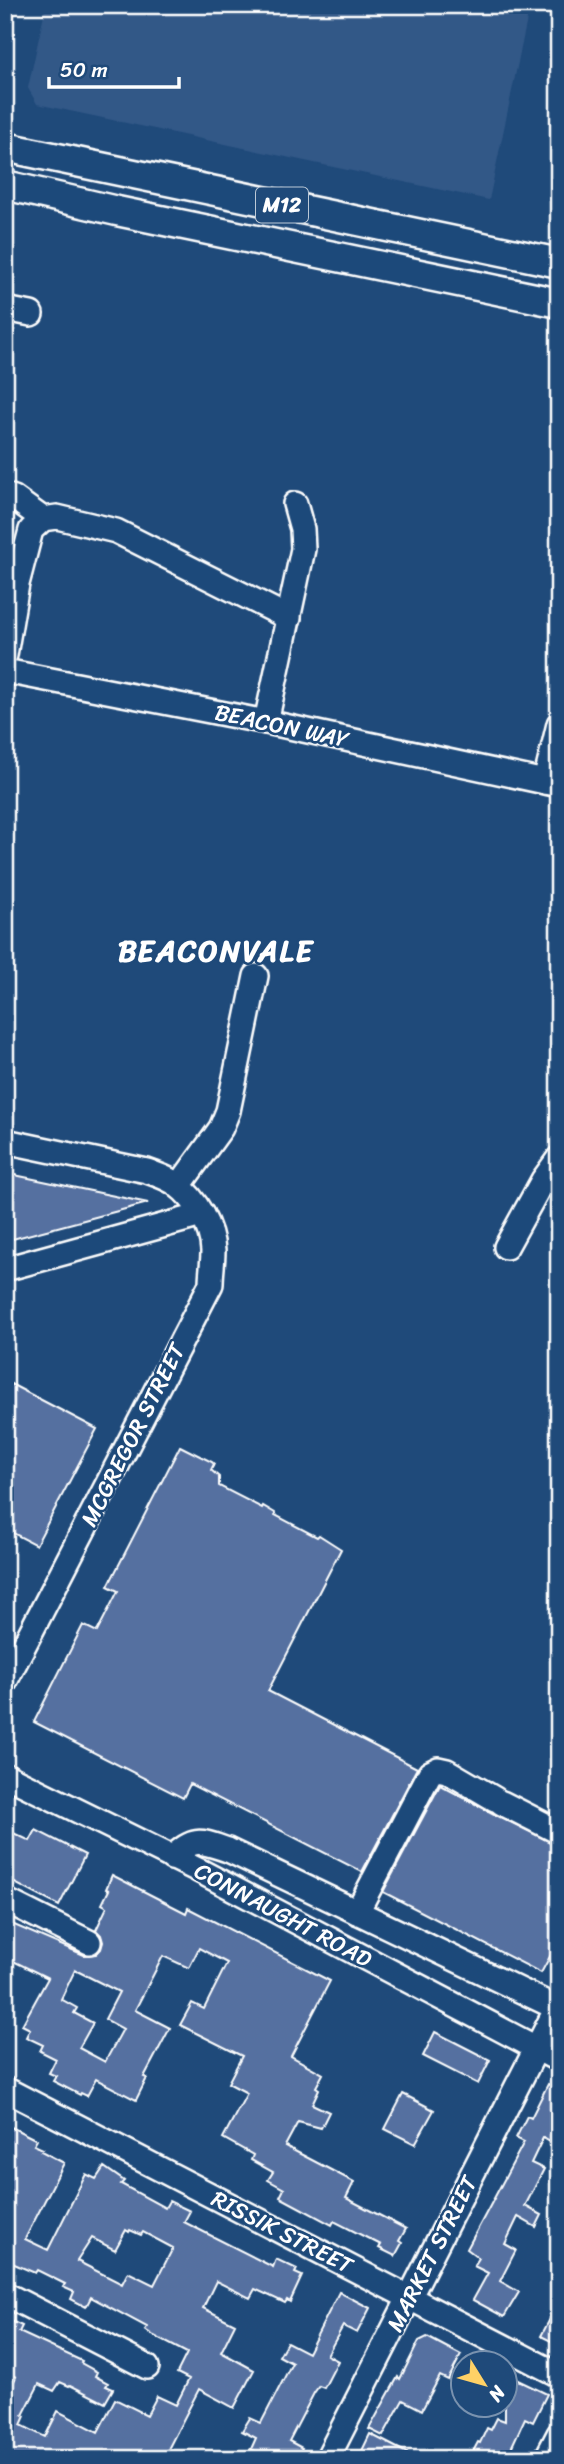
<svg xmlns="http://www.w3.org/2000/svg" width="564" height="2464" font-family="Sriracha,sans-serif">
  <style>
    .built { fill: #335887 }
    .building { fill: #5470a0; stroke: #fff; stroke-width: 2; fill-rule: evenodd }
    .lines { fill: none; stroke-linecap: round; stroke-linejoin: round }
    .minor-casing { stroke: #fff; stroke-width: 28 }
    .major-casing { stroke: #fff; stroke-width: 33 }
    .minor { stroke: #1f4a7a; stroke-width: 23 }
    .major { stroke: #1f4a7a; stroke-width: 28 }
    .labels { text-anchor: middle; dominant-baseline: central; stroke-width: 5; stroke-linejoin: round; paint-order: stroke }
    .shield { fill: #1f4a7a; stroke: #bcc9d7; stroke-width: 2 }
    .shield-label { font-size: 21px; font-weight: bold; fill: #fff }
    .street-label { font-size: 23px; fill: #fff; stroke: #1f4a7a }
    .district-label { font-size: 30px; font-weight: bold; letter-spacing: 2px; fill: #fff; stroke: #1f4a7a }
  </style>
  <rect width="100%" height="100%" fill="#1f4a7a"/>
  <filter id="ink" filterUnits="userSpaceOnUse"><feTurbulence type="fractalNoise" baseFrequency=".0143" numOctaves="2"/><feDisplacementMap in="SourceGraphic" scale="14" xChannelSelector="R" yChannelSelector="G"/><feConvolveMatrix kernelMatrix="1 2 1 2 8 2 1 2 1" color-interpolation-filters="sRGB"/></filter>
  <g filter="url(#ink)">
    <!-- built -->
    <path class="built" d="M46 5H530L489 200 37 104 28 88Z"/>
    <!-- building -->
    <g class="building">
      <path d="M5 1173 148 1203 5 1241Z"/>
      <path d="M5 1381 97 1429 36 1545 5 1529Z"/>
      <path d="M180 1446 212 1462 214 1464 211 1470 219 1477V1486L262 1508 263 1506 275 1513V1515L317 1537 319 1535 341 1549 268 1691 417 1768 362 1872 190 1784 183 1798 34 1722 83 1625 97 1632 118 1591 108 1586Z"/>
      <path d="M440 1785 496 1815 559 1846V1940L541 1973 383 1892Z"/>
      <path d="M5 1829 30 1841 36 1830 85 1855 59 1906 5 1878Z"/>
      <path d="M112 1875 186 1913 188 1908 330 1981 291 2056 323 2074 316 2087 319 2089 312 2104 329 2112 321 2128 298 2122 285 2146 354 2182 346 2198 406 2229 399 2241 402 2243 395 2256 379 2248 381 2245 334 2221 332 2225 280 2197 284 2189 268 2180 273 2172 251 2160 253 2155 223 2138 247 2093 228 2083 242 2056 180 2025 192 2003 204 2009 227 1963 199 1948 189 1968 163 1956 135 2010 170 2028 144 2077 147 2078 136 2100 96 2079 87 2096 81 2093 80 2095 53 2081 56 2076 49 2073 56 2059 40 2051 43 2045 26 2037 30 2029 22 2025 48 1978 9 1959 10 1956 5 1954V1921L84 1955 96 1954 101 1949 103 1942 101 1935 96 1930 107 1907 102 1904 109 1890 106 1889ZM75 1970 119 1992 105 2019 123 2029 105 2062 79 2048 93 2023 74 2013 77 2008 61 1999Z"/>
      <path d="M435 2032 490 2060 478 2084 423 2056Z"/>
      <path d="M548 2084 559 2089V2147L543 2138 531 2163 544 2169 525 2206 542 2215 536 2227 518 2217 505 2244 516 2250 500 2281 519 2292 504 2317 473 2300 488 2273 474 2266 479 2258 467 2249 524 2142 516 2138 527 2116 531 2118Z"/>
      <path d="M403 2094 434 2110 415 2144 385 2129Z"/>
      <path d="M5 2124 37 2140 34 2145 43 2149 41 2151 64 2163 25 2239 48 2250 86 2174 96 2179 104 2167 124 2181 121 2184 165 2208 169 2201 190 2211 184 2222 273 2267 276 2259 297 2269 295 2273 302 2276 290 2302 287 2300 285 2303 255 2289 250 2298 216 2281 203 2308 235 2324 221 2352 254 2370 234 2408 199 2389 163 2459H5V2399L16 2377 5 2372V2318L22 2326 19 2332 82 2361 81 2363 97 2372 95 2376 108 2383 106 2386 113 2389 105 2403 70 2385 69 2386 60 2382 54 2391 39 2384 23 2415 25 2416 21 2425 45 2437 58 2411 98 2432 115 2399 147 2415 157 2396 176 2405 189 2379 177 2373 187 2353 154 2336 145 2330 147 2327 91 2297 86 2307 71 2299 74 2292 63 2287 65 2284 37 2270 35 2273 5 2260ZM126 2230 129 2232 130 2230 141 2235 143 2232 173 2248 154 2285 128 2272 122 2284 77 2261 92 2238 115 2250Z"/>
      <path d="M339 2292 370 2308 357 2333 343 2326 327 2355 338 2361 324 2388 319 2386 314 2393 289 2441 302 2448 296 2459H270L251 2449 256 2438 242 2431 250 2418 261 2423 292 2363 279 2356 287 2342 308 2353Z"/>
      <path d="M559 2302V2345L541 2336Z"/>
      <path d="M427 2337 461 2355 448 2380 440 2376 422 2410 403 2400 383 2436 369 2429 398 2377 400 2379 419 2341Z"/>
      <path d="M505 2374 547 2394 533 2422 525 2418 506 2459H469L478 2442 480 2443 487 2428 491 2430 497 2418 505 2421Z"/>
      <path d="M370 2434 419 2459H358Z"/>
    </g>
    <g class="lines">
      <!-- minor casing -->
      <g class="minor-casing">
        <g id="minor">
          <path d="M5 309 31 314"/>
          <path d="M5 495 14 498 43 519"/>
          <path d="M5 655 17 584 31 530 43 519 57 517 116 531 289 618"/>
          <path d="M5 671 266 722 559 785"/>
          <path d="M266 722 303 549 302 529 295 504"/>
          <path d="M545 782 559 724"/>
          <path d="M5 1141 147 1171C157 1175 169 1178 177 1185 196 1199 212 1227 213 1251 213 1262 211 1273 211 1284L5 1682"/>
          <path d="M179 1186 221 1128 228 1111 256 976"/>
          <path d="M506 1247 543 1180 559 1158"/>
          <path d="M5 1269 202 1215"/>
          <path d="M5 1775 198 1870 559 2060"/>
          <path d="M502 1803 559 1832"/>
          <path d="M172 1858C194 1836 201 1841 228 1850L557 2008"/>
          <path d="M5 1900 89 1942"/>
          <path d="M357 1912 430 1773 438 1769 447 1771 495 1799"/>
          <path d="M5 2089 559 2375"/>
          <path d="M5 2294 147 2367"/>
          <path d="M327 2459 559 2004"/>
          <path d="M546 2459 559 2434"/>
        </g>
      </g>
      <!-- major casing -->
      <g class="major-casing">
        <g id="major">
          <path d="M5 147 559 263"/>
          <path d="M5 185 117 211 559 303"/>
        </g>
      </g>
      <!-- minor -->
      <use href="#minor" class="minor"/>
      <!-- major -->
      <use href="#major" class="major"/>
    </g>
  </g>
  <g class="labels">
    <!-- shield labels -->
    <rect class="shield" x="256" y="187.5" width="52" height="35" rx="5"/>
    <g class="shield-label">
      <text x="282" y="205">M12</text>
    </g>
    <!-- street labels -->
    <g class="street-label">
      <text transform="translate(282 726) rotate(12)">BEACON WAY</text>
      <text transform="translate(133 1435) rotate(-63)">MCGREGOR STREET</text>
      <text transform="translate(283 1915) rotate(28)">CONNAUGHT ROAD</text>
      <text transform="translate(282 2232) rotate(27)">RISSIK STREET</text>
      <text transform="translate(432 2254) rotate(-63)">MARKET STREET</text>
    </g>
    <!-- district labels -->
    <g class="district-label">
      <text x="216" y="951">BEACONVALE</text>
    </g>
  </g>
  <!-- margin -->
  <rect width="564" height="2464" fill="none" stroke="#1f4a7a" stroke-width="28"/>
  <rect x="14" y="14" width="536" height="2436" fill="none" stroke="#fff" stroke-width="2.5" filter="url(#ink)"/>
  <!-- north arrow -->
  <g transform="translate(484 2384) rotate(127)"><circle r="33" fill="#1f4a7a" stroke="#7992af" stroke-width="2"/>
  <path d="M0-5L12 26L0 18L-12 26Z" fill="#ffd166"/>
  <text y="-10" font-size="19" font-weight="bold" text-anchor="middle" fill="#ffffff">N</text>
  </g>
  <!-- scale -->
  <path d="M49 77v10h130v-10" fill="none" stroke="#ffffff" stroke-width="3.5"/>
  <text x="60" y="77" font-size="21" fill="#ffffff" stroke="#1f4a7a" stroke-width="5" paint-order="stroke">50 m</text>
</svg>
